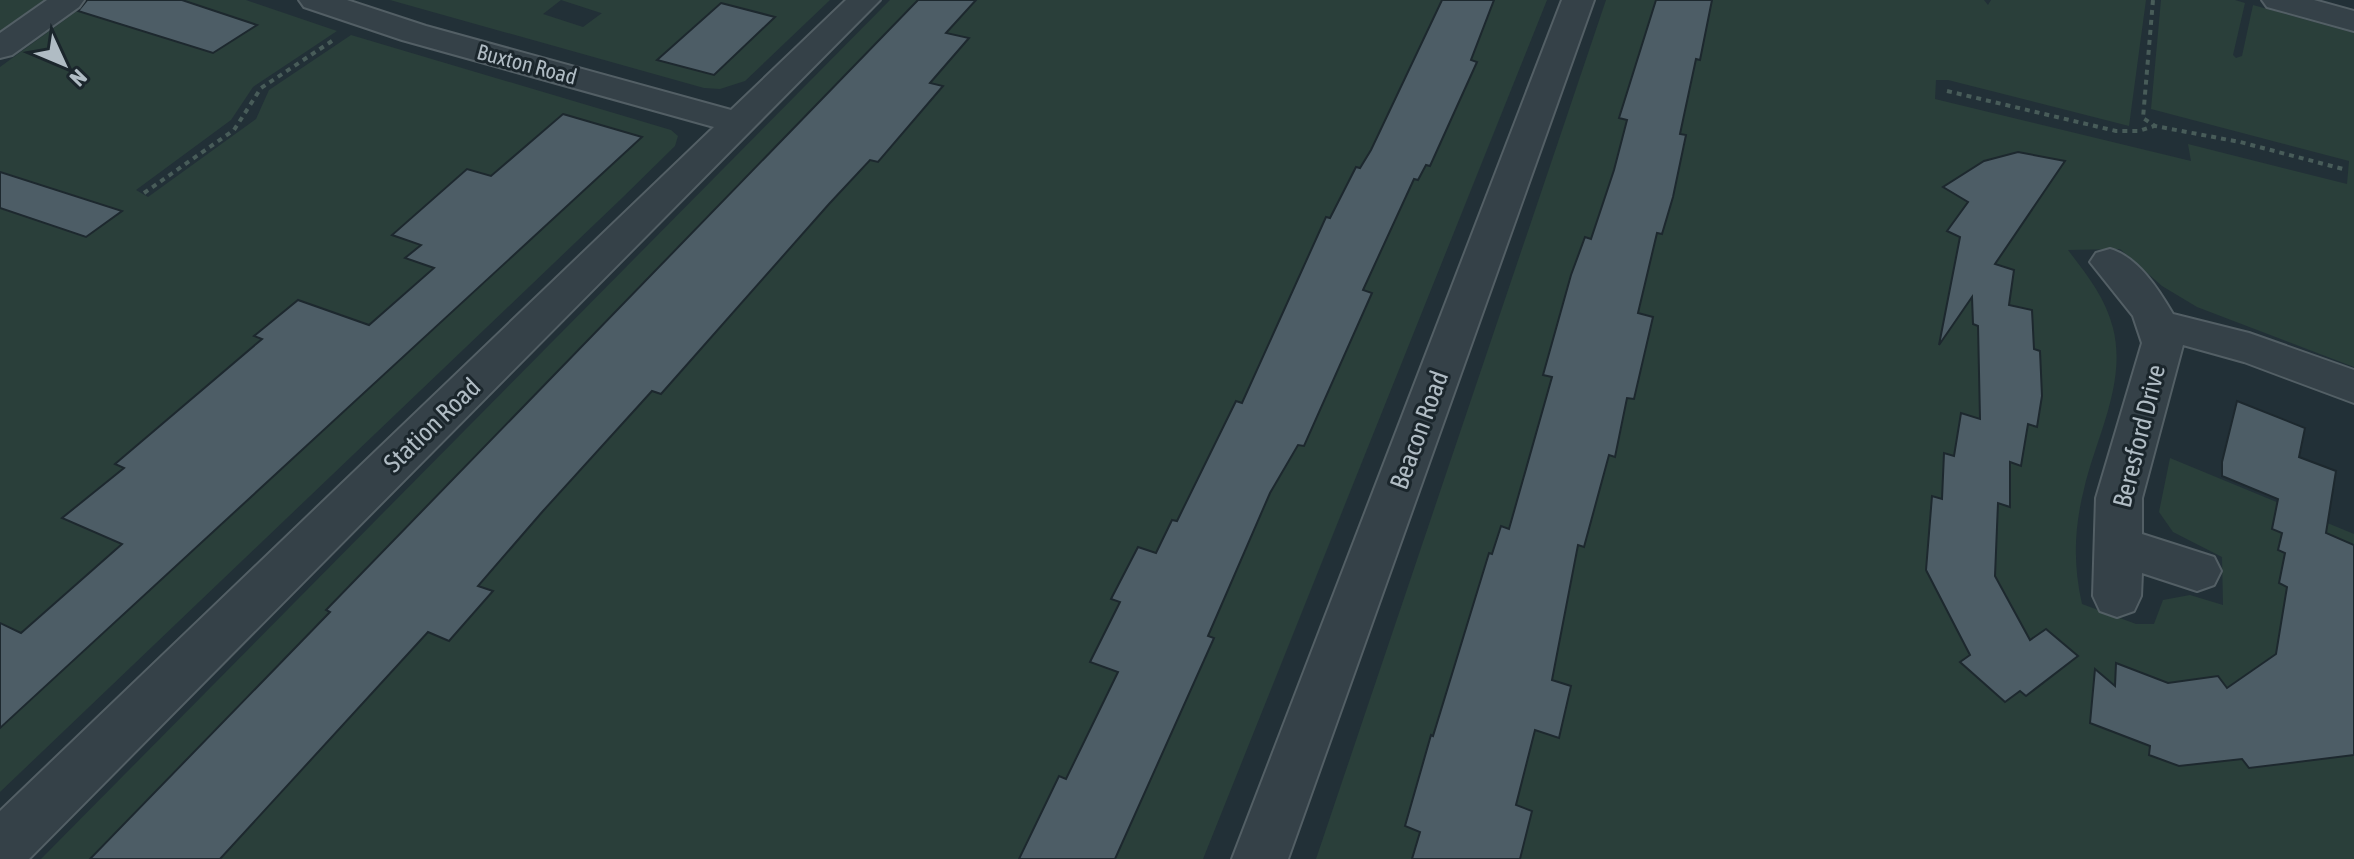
<svg xmlns="http://www.w3.org/2000/svg" width="2354" height="859" font-family="'Asap Condensed',sans-serif">
  <style>
    .green { fill: #2a3f3a; fill-rule: evenodd }
    .building { fill: #4d5d66; stroke: #1d282e; stroke-width: 2 }
    .lines { fill: none; stroke-linecap: round; stroke-linejoin: round }
    .minor-casing { stroke: #535f65; stroke-width: 4 }
    .path { stroke: #485c59; stroke-width: 4; stroke-dasharray: 5 5; stroke-linecap: butt }
    .minor { fill: #354148; fill-rule: evenodd }
    .labels { text-anchor: middle; dominant-baseline: central; stroke-width: 6; stroke-linejoin: round; paint-order: stroke }
    .far-street-label { font-size: 22px; fill: #b0bcc4; stroke: #1b262c }
    .street-label { font-size: 26px; fill: #b0bcc4; stroke: #1b262c }
  </style>
  <rect width="100%" height="100%" fill="#223037"/>
  <!-- green -->
  <g class="green">
    <path d="M0 0H44L0 31Z"/>
    <path d="M92 0H246L337 31 253 87 231 120 136 190 148 197 256 119 269 90 351 35 671 130 678 136 675 146 621 199 0 792V67Z"/>
    <path d="M390 0H830L745 81 720 89 704 88ZM561 0 601 13H602L583 27 543 14Z"/>
    <path d="M890 0H1547L1203 859H41Z"/>
    <path d="M1606 0H1984L1988 5 1991 0H2146L2129 126 1948 80H1936L1935 99 2191 161 2188 144 2347 184 2349 161 2151 109 2161 0H2235L2245 3 2233 55 2236 58 2242 56 2253 5 2354 33V367L2197 307 2162 286 2120 249 2068 250C2087 275 2105 297 2113 328 2127 383 2096 437 2084 489 2074 529 2073 564 2082 604L2136 624H2154L2163 600 2190 595 2223 605 2222 557 2173 532 2159 512 2170 458 2354 534V859H1316Z"/>
  </g>
  <!-- building -->
  <g class="building">
    <path d="M87 0H182L257 25 213 53 78 11Z"/>
    <path d="M918 0H976L946 33 969 38 930 83 943 86 878 162 870 160 829 204 661 394 652 391 543 511 478 586 493 591 449 641 428 632 220 859H90L330 612 326 610Z"/>
    <path d="M1442 0H1494L1471 60 1477 62 1430 166 1426 165 1418 180 1414 179 1363 290 1372 293 1304 446 1298 445 1270 493 1208 636 1214 638 1115 859H1019L1059 776 1066 779 1118 672 1090 662 1120 602 1111 599 1138 547 1156 553 1172 520 1177 521 1236 401 1242 403 1326 217 1330 218 1356 167 1360 168 1371 150Z"/>
    <path d="M1656 0H1712L1700 60 1696 59 1680 134 1686 135 1673 197 1662 234 1657 233 1638 313 1653 317 1634 399 1627 398 1615 457 1609 455 1584 547 1578 545 1552 680 1571 686 1559 738 1535 730 1516 805 1532 811 1520 859H1412L1420 832 1405 826 1431 735 1433 736 1489 553 1492 554 1501 526 1509 529 1552 377 1543 375 1571 275 1585 237 1591 239 1614 170 1627 120 1619 118Z"/>
    <path d="M721 3 775 17 714 75 657 60Z"/>
    <path d="M563 114 642 137 0 728V623L21 633 122 544 62 518 124 468 115 464 262 339 254 336 298 300 369 325 434 268 405 258 421 245 392 235 467 169 491 176Z"/>
    <path d="M2018 152 2065 161 1995 264 2014 270 2009 305 2032 310 2034 349 2040 351 2042 396 2037 427 2028 424 2021 466 2010 462V507L1998 503 1995 576 2030 640 2046 629 2078 656 2026 696 2020 691 2005 702 1960 662 1970 655 1926 570 1932 496 1942 499 1944 453 1954 456 1961 413 1980 419 1978 326 1973 324 1972 297 1939 345 1960 237 1947 231 1968 202 1943 187 1984 161Z"/>
    <path d="M0 172 122 211 86 237 0 208Z"/>
    <path d="M2237 401 2305 428 2299 457 2336 471 2326 533 2354 545V755L2249 768 2242 759 2179 766 2149 755 2150 746 2090 723 2095 669 2115 686 2116 663 2168 683 2218 676 2227 688 2276 654 2287 587 2279 583 2285 553 2278 550 2282 533 2272 529 2278 499 2222 476V462Z"/>
  </g>
  <g class="lines">
    <!-- minor casing -->
    <g class="minor-casing">
      <g id="minor">
        <path d="M47 0H84L79 7 12 55 0 58V33Z"/>
        <path d="M299 0H347L426 26 731 110 846 0H880L29 859H0V811L714 127 402 40 304 7Z"/>
        <path d="M1562 0H1594L1288 859H1232Z"/>
        <path d="M2262 0H2314L2354 11V31L2267 7Z"/>
        <path d="M2110 249C2138 257 2159 290 2173 314L2249 333 2354 370V403L2244 362 2183 345 2142 498V534L2214 557 2221 571 2214 585 2197 591 2142 573 2141 596 2134 611 2117 617 2100 611 2093 596 2096 498 2142 343 2133 316 2090 262 2096 253Z"/>
      </g>
    </g>
    <!-- path -->
    <g class="path">
      <path d="M2153 0 2143 118 2155 126 2240 142 2343 169"/>
      <path d="M1947 91 2116 131H2139L2154 126"/>
      <path d="M144 193 234 130 261 88 332 41"/>
    </g>
    <!-- minor -->
    <use href="#minor" class="minor"/>
  </g>
  <g class="labels">
    <!-- far-street labels -->
    <g class="far-street-label">
      <text transform="translate(527 64) rotate(15)">Buxton Road</text>
    </g>
    <!-- street labels -->
    <g class="street-label">
      <text transform="translate(432 425) rotate(-44)">Station Road</text>
      <text transform="translate(1419 430) rotate(-70)">Beacon Road</text>
      <text transform="translate(2139 436) rotate(-76)">Beresford Drive</text>
    </g>
  </g>
  <!-- north arrow -->
  <g transform="translate(64 64) rotate(134)" stroke="#1b262c" stroke-width="6" paint-order="stroke">
  <path d="M0-6L14 30L0 20L-14 30Z" fill="#b0bcc4"/>
  <text y="-12" font-size="22" font-weight="bold" text-anchor="middle" fill="#b0bcc4">N</text>
  </g>
</svg>
